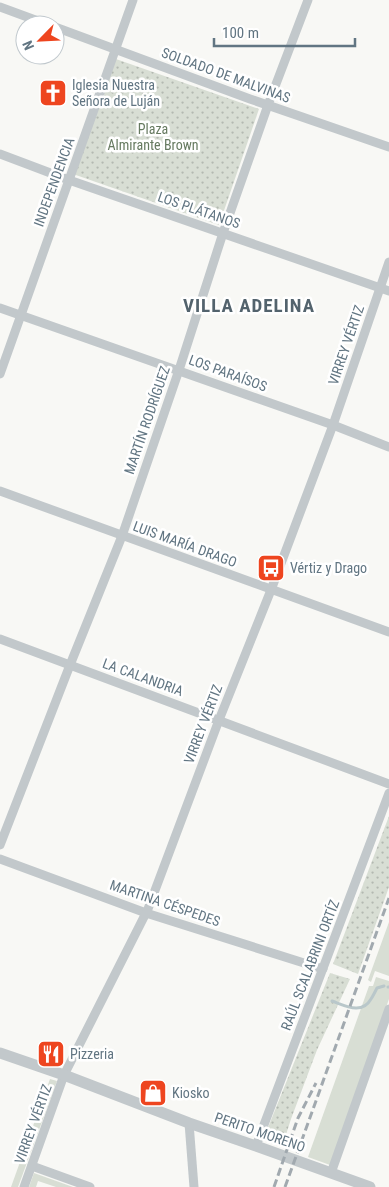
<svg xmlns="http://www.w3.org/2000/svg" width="389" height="1187" font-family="'Roboto Condensed',sans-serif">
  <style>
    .grass { fill: #d8ded4 }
    .park { fill: url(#park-dots) }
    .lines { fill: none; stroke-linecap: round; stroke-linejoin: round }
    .stream { stroke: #b9c7ca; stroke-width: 3 }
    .minor { stroke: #c2c8cb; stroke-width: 9 }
    .tertiary { stroke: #c2c8cb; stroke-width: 11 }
    .rail { stroke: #a1a9af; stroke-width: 3; stroke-dasharray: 8 4; stroke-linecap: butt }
    .labels { text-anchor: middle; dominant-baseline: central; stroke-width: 5; stroke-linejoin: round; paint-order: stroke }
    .street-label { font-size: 14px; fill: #617582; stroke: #fff }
    .poi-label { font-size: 14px; fill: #617582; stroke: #fff; text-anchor: start }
    .park-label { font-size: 14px; fill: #667a60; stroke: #fff }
    .district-label { font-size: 19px; font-weight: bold; letter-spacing: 1px; fill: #53636d; stroke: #fff }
  </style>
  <defs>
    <pattern id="park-dots" width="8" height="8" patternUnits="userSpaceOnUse" patternTransform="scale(1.25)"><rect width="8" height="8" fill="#d8ded4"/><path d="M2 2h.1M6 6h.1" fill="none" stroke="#b3b9b1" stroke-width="1.8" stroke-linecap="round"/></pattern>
  </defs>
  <rect width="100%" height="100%" fill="#f8f8f5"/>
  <!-- grass -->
  <g class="grass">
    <path d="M389 922V976L375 971 371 982 368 980Z"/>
    <path d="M376 977 389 981V999L330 1165 308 1157 369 986H373Z"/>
    <path d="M50 1079 57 1081 18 1187H11Z"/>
    <path d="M34 1173 73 1187H56L38 1181 36 1187H29Z"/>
  </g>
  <!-- park -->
  <g class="park">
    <path d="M113 58 259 109 219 225 73 174Z"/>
    <path d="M389 816V887L358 974 333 964Z"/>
    <path d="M330 973 350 979 317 1050 291 1119 282 1147 263 1140Z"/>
  </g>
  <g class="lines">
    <!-- stream -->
    <g class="stream">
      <path d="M388 987H389"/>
      <path d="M332 1001C346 1006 362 1015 371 999 373 996 375 992 377 988L384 986"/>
    </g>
    <!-- minor -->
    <g class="minor">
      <path d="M0 7 49 25"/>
      <path d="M55 27 250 99 389 147"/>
      <path d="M0 154 69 180 389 291"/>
      <path d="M0 308 333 425 389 447"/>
      <path d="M0 374 133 0"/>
      <path d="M0 491 389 632"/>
      <path d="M0 639 389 784"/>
      <path d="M0 845 70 665 122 536 179 370 223 233 268 105 308 0"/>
      <path d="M0 859 146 913 323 969"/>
      <path d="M189 1123 194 1187"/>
      <path d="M256 1146 389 793"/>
      <path d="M32 1166 90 1187"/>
      <path d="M331 1173 389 1009"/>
      <path d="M24 1187 64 1075 148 909 219 720 271 590 333 425 389 262"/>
    </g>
    <!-- tertiary -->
    <path class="tertiary" d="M0 1053 64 1075 189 1123 256 1146 370 1187"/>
    <!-- rail -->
    <g class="rail">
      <path d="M274 1187 298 1118 316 1083"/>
      <path d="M285 1187 389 898"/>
    </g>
  </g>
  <!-- icons -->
  <defs>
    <g id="church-square" transform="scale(1.4375)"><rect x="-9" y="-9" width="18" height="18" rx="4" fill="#ee451f" stroke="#fff"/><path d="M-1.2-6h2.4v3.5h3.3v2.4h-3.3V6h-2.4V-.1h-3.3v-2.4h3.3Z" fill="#fff"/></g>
    <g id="bus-square" transform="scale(1.4375)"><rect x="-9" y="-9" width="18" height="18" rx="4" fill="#ee451f" stroke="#fff"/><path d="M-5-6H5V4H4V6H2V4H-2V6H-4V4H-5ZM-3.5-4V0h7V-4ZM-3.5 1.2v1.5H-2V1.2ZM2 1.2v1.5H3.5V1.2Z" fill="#fff"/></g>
    <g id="restaurant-square" transform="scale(1.4375)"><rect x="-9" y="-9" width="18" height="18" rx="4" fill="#ee451f" stroke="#fff"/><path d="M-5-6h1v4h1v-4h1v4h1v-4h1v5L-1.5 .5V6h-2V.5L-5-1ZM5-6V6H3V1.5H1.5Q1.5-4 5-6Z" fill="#fff"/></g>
    <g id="shop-square" transform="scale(1.4375)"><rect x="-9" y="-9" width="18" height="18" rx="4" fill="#ee451f" stroke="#fff"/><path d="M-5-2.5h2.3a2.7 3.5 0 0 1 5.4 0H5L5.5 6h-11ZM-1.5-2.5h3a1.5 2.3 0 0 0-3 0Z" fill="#fff"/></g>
  </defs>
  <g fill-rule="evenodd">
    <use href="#church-square" x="53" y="93"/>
    <use href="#bus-square" x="271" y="568"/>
    <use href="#restaurant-square" x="51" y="1054"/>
    <use href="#shop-square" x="153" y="1093"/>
  </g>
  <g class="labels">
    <!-- street labels -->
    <g class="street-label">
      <text transform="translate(226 75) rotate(20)">SOLDADO DE MALVINAS</text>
      <text transform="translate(54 182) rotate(-70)">INDEPENDENCIA</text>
      <text transform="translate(199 210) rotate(19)">LOS PLÁTANOS</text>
      <text transform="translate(346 345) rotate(-71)">VIRREY VÉRTIZ</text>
      <text transform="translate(228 373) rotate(20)">LOS PARAÍSOS</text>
      <text transform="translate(147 420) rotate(-71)">MARTÍN RODRÍGUEZ</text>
      <text transform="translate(185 544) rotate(20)">LUIS MARÍA DRAGO</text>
      <text transform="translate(143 677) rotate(20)">LA CALANDRIA</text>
      <text transform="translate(203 724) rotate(-69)">VIRREY VÉRTIZ</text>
      <text transform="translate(165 903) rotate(19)">MARTINA CÉSPEDES</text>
      <text transform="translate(310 965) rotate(-69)">RAÚL SCALABRINI ORTÍZ</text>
      <text transform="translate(33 1124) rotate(-70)">VIRREY VÉRTIZ</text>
      <text transform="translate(260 1132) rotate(19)">PERITO MORENO</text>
    </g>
    <!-- poi labels -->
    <g class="poi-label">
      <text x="72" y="85">Iglesia Nuestra<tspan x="72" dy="16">Señora de Luján</tspan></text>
      <text x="290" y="568">Vértiz y Drago</text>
      <text x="70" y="1054">Pizzeria</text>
      <text x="172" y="1093">Kiosko</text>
    </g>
    <!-- park labels -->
    <g class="park-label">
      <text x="153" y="129">Plaza<tspan x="153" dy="16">Almirante Brown</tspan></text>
    </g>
    <!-- district labels -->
    <g class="district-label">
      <text x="249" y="305">VILLA ADELINA</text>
    </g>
  </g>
  <!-- north arrow -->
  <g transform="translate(40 40) rotate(246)"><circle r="24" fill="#ffffff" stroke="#c0c8cd"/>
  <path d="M0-4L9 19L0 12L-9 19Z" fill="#ee451f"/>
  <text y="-8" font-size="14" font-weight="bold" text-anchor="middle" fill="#617582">N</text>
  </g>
  <!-- scale -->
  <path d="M214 38v8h141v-8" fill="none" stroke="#617582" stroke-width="2.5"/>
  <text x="222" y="38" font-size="15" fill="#617582" stroke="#ffffff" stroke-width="4" paint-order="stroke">100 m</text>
</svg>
